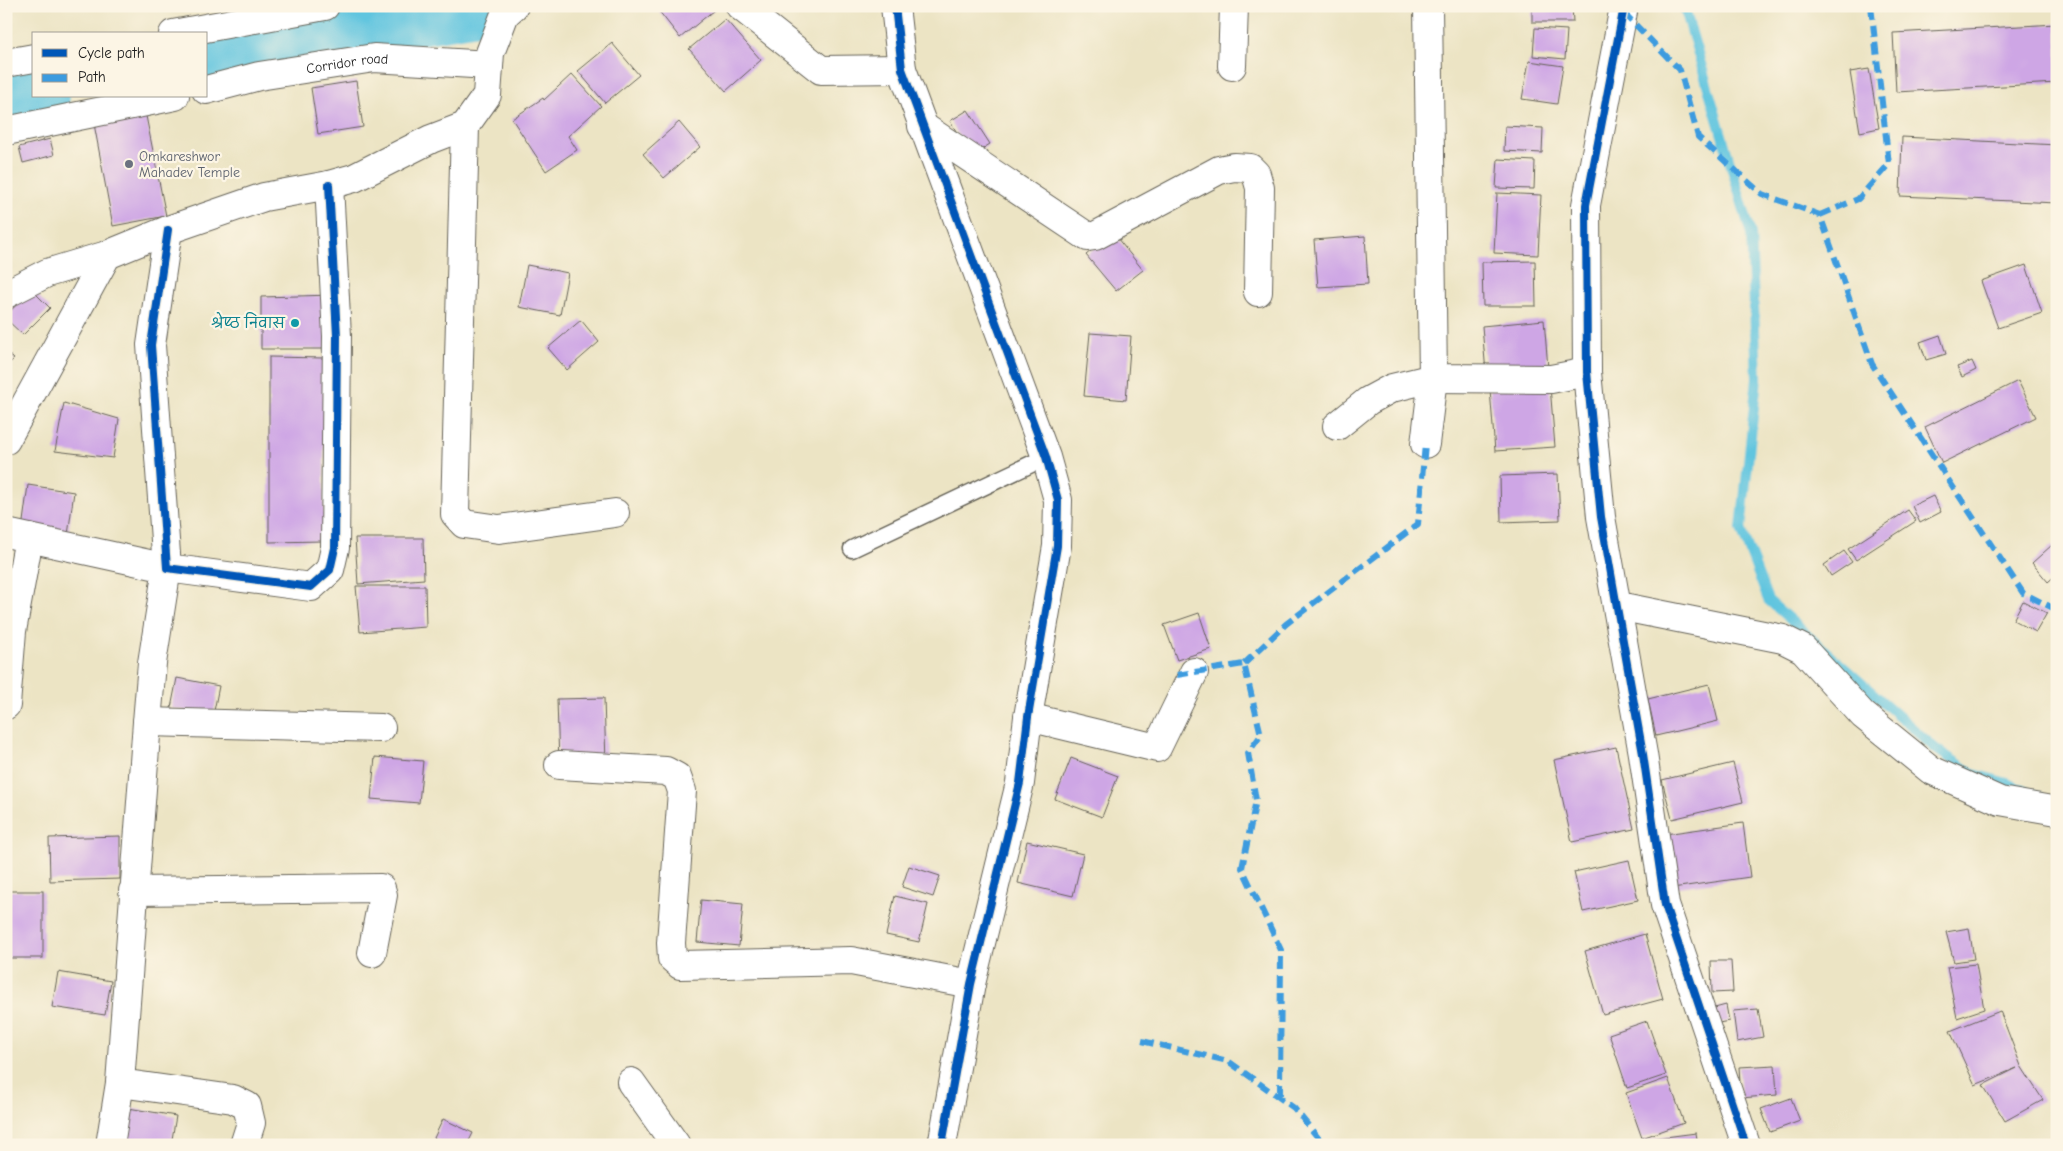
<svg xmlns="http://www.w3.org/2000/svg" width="2063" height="1151" font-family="'Comic Neue','Playpen Sans Deva',sans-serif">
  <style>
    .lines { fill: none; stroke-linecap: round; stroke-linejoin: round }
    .stream { stroke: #61c5df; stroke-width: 10 }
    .river { stroke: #61c5df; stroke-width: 58 }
    .building { fill: #cea6e5 }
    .lane-casing { stroke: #656257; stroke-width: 19 }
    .street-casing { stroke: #656257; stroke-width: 30 }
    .secondary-casing { stroke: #656257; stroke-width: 30 }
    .lane { stroke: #fff; stroke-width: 16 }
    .street { stroke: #fff; stroke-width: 28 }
    .secondary { stroke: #fff; stroke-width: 28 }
    .quiet { stroke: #3c9bdf; stroke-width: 6; stroke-dasharray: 12 6; stroke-linecap: butt }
    .cycleway-casing { stroke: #fcf5e5; stroke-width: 11 }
    .cycleway { stroke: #0057b8; stroke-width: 8 }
    .worship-dot { fill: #6b7280; stroke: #fcf5e5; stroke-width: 2 }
    .culture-dot { fill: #0f9aa8; stroke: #fcf5e5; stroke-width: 2 }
    .labels { text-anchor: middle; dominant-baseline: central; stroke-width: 4.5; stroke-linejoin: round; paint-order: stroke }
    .street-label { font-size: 14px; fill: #1c1c1c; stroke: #fcf5e5 }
    .worship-label { font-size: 14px; fill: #5b616d; stroke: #fcf5e5; text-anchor: start }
    .culture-label { font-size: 14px; fill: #0d838f; stroke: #fcf5e5; text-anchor: end }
  </style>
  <rect width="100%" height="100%" fill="#fcf5e5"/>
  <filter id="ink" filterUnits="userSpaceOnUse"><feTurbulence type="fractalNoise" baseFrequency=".02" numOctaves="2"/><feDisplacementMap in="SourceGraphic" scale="10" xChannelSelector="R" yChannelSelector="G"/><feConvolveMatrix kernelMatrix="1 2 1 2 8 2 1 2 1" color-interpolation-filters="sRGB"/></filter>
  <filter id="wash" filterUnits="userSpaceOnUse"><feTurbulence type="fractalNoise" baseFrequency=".0096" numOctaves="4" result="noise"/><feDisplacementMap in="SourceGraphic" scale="20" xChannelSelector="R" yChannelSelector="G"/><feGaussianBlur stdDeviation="1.12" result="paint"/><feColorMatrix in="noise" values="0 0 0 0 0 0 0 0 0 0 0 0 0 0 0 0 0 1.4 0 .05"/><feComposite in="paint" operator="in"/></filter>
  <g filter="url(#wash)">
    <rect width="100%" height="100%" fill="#ece4c4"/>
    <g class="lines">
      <!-- stream -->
      <path class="stream" d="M1684 6 1751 234 1757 378 1741 529 1768 600 1936 749 1974 774 2007 783 2040 797"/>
      <!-- river -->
      <g class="river">
        <path d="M206 57 270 42 476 6"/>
        <path d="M6 107 41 96"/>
      </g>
    </g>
    <g id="blocks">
      <!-- building -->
      <g class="building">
        <path d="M655 6H710L714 10 680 38Z"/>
        <path d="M1532 6H1572L1573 22H1532Z"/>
        <path d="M725 19 761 60 726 91 689 49Z"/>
        <path d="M2057 24V83L1896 92 1893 33Z"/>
        <path d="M1535 28 1567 30 1565 59 1533 56Z"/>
        <path d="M612 43 639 75 605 103 578 71Z"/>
        <path d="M1529 61 1563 66 1557 104 1522 99Z"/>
        <path d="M1869 69 1879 128 1860 132 1850 72Z"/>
        <path d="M572 74 601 106 568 136 577 150 546 171 512 119 543 98 544 100Z"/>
        <path d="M356 81 363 127 318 134 311 88Z"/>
        <path d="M968 110 990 144 971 156 950 121Z"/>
        <path d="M145 111 166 216 113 226 92 113Z"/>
        <path d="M679 122 700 147 664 178 643 154Z"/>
        <path d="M1505 126 1543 128 1542 153 1504 151Z"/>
        <path d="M1902 137 2057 145V203L1900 196Z"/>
        <path d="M50 139 54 155 23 163 19 147Z"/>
        <path d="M1498 159 1535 161 1534 189 1496 188Z"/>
        <path d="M1497 193 1541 195 1538 255 1494 253Z"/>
        <path d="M1113 233 1143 270 1116 291 1086 255Z"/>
        <path d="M1365 236 1368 284 1318 287 1314 240Z"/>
        <path d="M1535 261 1536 306H1483L1482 262Z"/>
        <path d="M527 265 568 273 560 315 519 307Z"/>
        <path d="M2026 265 2042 313 1998 328 1981 281Z"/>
        <path d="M32 290 50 308 23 335 6 319V315Z"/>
        <path d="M334 295 326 349H261V297Z"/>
        <path d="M581 320 599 342 567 370 548 348Z"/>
        <path d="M1544 320 1548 368 1486 373 1482 326Z"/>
        <path d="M1090 333 1131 336 1126 400 1084 396Z"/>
        <path d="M1940 335 1946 354 1926 360 1920 342Z"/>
        <path d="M6 352 14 359 6 366Z"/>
        <path d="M269 357 324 358V541L269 542Z"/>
        <path d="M1972 361 1976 370 1962 377 1957 367Z"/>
        <path d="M2018 381 2036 417 1942 463 1925 427Z"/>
        <path d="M1550 386 1555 447 1495 451 1490 390Z"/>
        <path d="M64 403 119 419 113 458 55 451Z"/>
        <path d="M1558 474 1560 520 1501 522 1500 476Z"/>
        <path d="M28 485 74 492 68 535 22 529Z"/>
        <path d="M1933 496 1941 512 1920 523 1912 506Z"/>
        <path d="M1908 510 1916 521 1856 560 1848 549Z"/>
        <path d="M355 538H423L424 579 358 584Z"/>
        <path d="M2052 545 2057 551V574L2048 582 2032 563Z"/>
        <path d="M1844 551 1852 562 1831 576 1824 565Z"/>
        <path d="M356 586H425L426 627 360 632Z"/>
        <path d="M2023 601 2047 613 2036 632 2013 620Z"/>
        <path d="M1199 613 1211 649 1177 660 1164 625Z"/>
        <path d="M177 678 219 686 213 716 171 708Z"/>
        <path d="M1709 684 1718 721 1656 736 1648 699Z"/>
        <path d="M604 698 606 764 559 765 557 699Z"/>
        <path d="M1616 747 1634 829 1572 842 1554 760Z"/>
        <path d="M375 757 423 761 419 803 371 799Z"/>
        <path d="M1071 758 1118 776 1102 817 1055 799Z"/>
        <path d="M1733 763 1743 802 1672 819 1662 780Z"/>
        <path d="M1743 823 1750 877 1672 888 1665 834Z"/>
        <path d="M120 836V879L50 881 49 838Z"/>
        <path d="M1027 841 1083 854 1073 896 1018 883Z"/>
        <path d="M1629 860 1638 900 1583 912 1574 872Z"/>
        <path d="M909 866 940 876 933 897 902 887Z"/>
        <rect x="6" y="891" width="37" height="67"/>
        <path d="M895 896 928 904 919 942 886 935Z"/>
        <path d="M701 900 743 904 739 946 697 942Z"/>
        <path d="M1969 928 1974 959 1954 962 1946 932Z"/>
        <path d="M1645 934 1663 999 1603 1015 1585 951Z"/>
        <path d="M1711 961H1731L1733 992 1712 993Z"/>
        <path d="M1976 964 1984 1009 1957 1018 1947 967Z"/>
        <path d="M58 972 111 981 105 1015 52 1007Z"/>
        <path d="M1726 1005 1729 1021 1714 1024 1711 1009Z"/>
        <path d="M1758 1009 1763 1037 1737 1042 1733 1011Z"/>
        <path d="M2000 1011 2021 1066 2043 1100 2005 1121 1983 1085 2017 1068 1975 1085 1950 1031Z"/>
        <path d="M1647 1021 1666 1075 1627 1088 1609 1034Z"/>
        <path d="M1775 1065 1777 1095 1741 1098 1739 1067Z"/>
        <path d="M1668 1078 1684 1123 1642 1138 1626 1093Z"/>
        <path d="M1791 1098 1800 1121 1770 1132 1761 1109Z"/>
        <path d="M128 1108 176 1116 171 1145H121Z"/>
        <path d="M443 1119 473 1133 467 1145H447L434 1138Z"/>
        <path d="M1696 1133 1698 1145H1642V1140Z"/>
      </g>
    </g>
  </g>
  <g filter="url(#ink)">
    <use href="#blocks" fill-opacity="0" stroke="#656257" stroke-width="1"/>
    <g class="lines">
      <!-- lane casing -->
      <g class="lane-casing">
        <path id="lane" d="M852 549 1046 457"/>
      </g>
      <!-- street casing -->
      <g class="street-casing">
        <g id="street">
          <path d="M740 6 821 70 902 69"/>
          <path d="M1428 6 1433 378 1551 379 1587 372"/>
          <path d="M173 34 325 6"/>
          <path d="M6 63 34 58"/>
          <path d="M1232 66 1234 6"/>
          <path id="s1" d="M206 90 259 76 374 58 489 65"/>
          <path d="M465 126 455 514 464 524 499 529 615 513"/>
          <path d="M922 126 1088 237 1095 236 1219 170 1234 167 1250 168 1256 174 1260 188 1258 292"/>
          <path d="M6 131 175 96"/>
          <path d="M168 230 151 345 167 568 311 587 330 570 335 548 337 336 329 185"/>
          <path d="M6 294 47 273 107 255"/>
          <path d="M1337 426 1368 401 1392 388 1433 378 1425 444"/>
          <path d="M6 440 107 255 168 230 264 197 329 185 354 178 431 139 465 126 487 95 490 53 505 14 514 6"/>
          <path d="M6 533 167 568 152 663 147 722 120 1083 233 1099 247 1106 251 1123 244 1145"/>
          <path d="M1618 606 1783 639 1803 649 1863 715 1931 770 2000 801 2057 811"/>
          <path d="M6 705 12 631 29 538"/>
          <path d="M1028 717 1157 748 1194 672"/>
          <path d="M147 722 381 728"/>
          <path d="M559 765 666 771 677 777 682 791 671 943 672 958 680 965 851 961 971 984"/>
          <path d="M133 891 381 888 383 895 372 953"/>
          <path d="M631 1082 676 1145"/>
          <path d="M110 1145 120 1083"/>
        </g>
      </g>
      <!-- secondary casing -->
      <g class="secondary-casing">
        <g id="secondary">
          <path d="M895 6 902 69 1046 457 1058 500 1057 546 1028 717 1020 783 971 984 942 1145"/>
          <path d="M1621 6 1623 12 1586 205 1587 372 1601 517 1643 754 1665 905 1746 1145"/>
        </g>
      </g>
      <!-- lane -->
      <use href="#lane" class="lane"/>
      <!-- street -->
      <use href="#street" class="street"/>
      <!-- secondary -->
      <use href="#secondary" class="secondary"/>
      <!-- quiet -->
      <g class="quiet">
        <path d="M1623 12 1680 70 1698 137 1762 194 1820 215 1872 364 2023 593 2057 610"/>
        <path d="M1820 215 1858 199 1889 164 1871 6"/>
        <path d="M1244 664 1286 624 1418 524 1425 444"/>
        <path d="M1177 675 1244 664 1261 735 1248 753 1256 800 1242 868 1281 950 1280 1097"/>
        <path d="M1142 1041 1228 1061 1294 1108 1324 1145"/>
      </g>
      <!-- cycleway casing -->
      <g class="cycleway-casing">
        <g id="cycleway">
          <path d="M895 6 902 69 1046 457 1058 500 1057 546 1028 717 1020 783 971 984 942 1145"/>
          <path d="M1621 6 1623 12 1586 205 1587 372 1601 517 1643 754 1665 905 1746 1145"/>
          <path d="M168 230 151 345 167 568 311 587 330 570 335 548 337 336 329 185"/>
        </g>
      </g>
      <!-- cycleway -->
      <use href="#cycleway" class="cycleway"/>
    </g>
  </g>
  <!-- markers -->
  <circle class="worship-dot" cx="129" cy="164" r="5"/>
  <circle class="culture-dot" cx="295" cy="323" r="5"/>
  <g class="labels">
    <!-- street labels -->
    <g class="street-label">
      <text stroke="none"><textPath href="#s1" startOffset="144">Corridor road</textPath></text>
    </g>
    <!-- worship labels -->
    <g class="worship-label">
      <text x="139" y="156">Omkareshwor<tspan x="139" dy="16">Mahadev Temple</tspan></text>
    </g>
    <!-- culture labels -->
    <g class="culture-label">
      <text x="285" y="323">श्रेष्ठ निवास</text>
    </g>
  </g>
  <!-- margin -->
  <rect width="2063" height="1151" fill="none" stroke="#fcf5e5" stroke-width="25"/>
  <!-- legend -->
  <rect x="32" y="32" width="175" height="65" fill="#fcf5e5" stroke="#a29e95"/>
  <rect x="42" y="49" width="25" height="8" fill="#0057b8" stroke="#a29e95"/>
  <text x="78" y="58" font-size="15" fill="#1c1c1c">Cycle path</text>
  <rect x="42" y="74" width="25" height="8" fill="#3c9bdf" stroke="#a29e95"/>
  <text x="78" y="82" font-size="15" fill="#1c1c1c">Path</text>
</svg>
